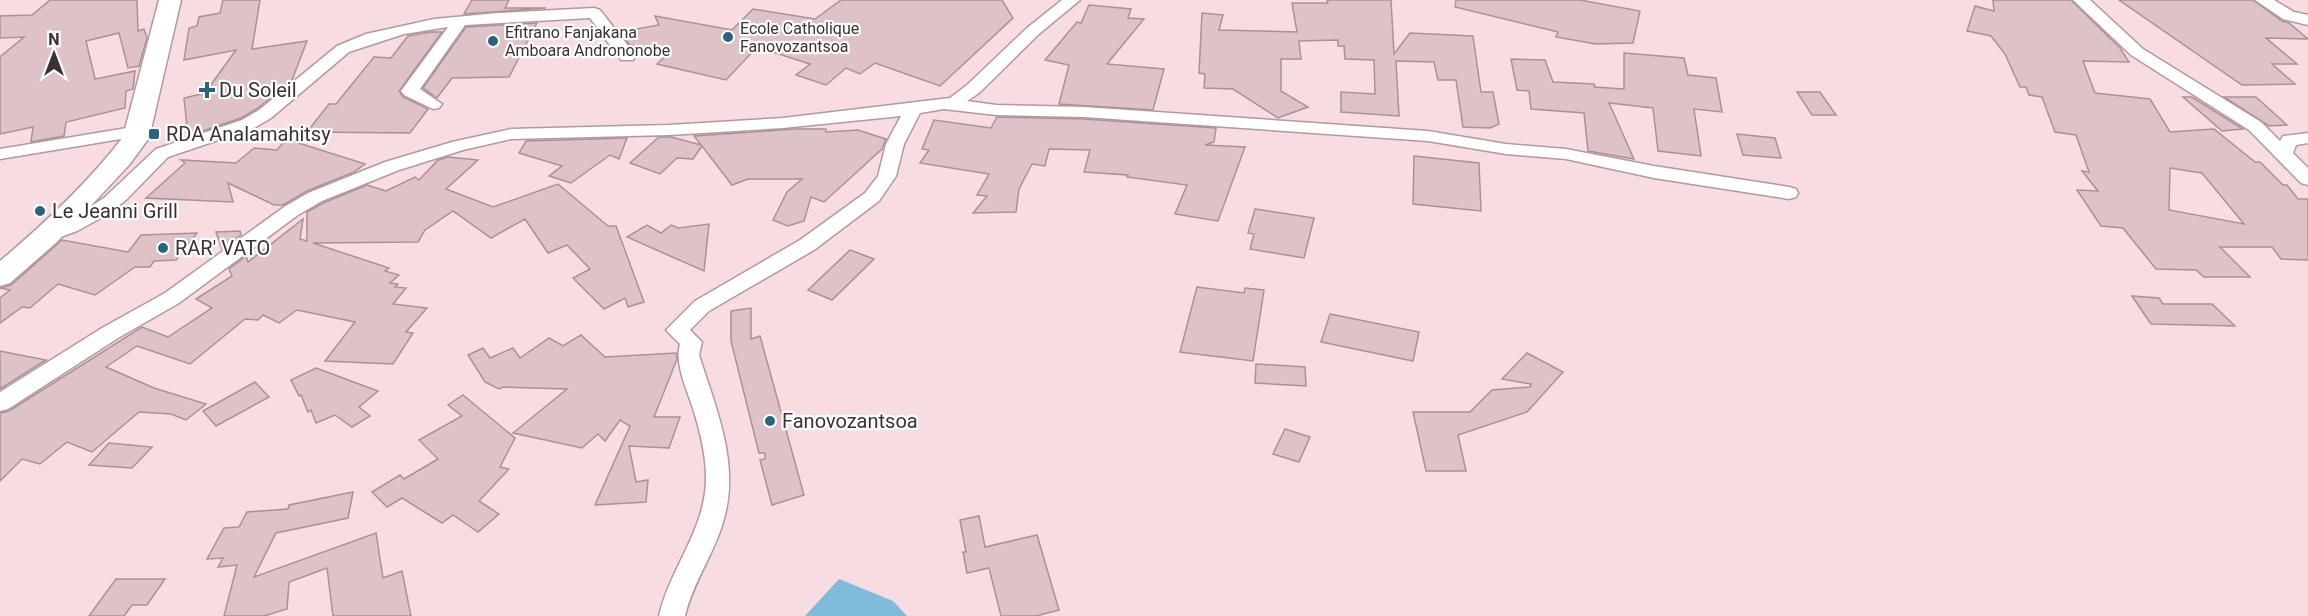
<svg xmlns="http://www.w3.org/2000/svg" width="2308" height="616" font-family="Roboto,sans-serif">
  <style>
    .water { fill: #7fbbdb }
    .building { fill: #ddc2c7; stroke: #ab9196; stroke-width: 1.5; fill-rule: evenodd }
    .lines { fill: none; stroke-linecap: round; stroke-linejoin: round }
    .minor-casing { stroke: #b2999e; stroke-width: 3 }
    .secondary-casing { stroke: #b2999e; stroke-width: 3 }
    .minor { fill: #fff; fill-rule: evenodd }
    .secondary { fill: #fff; fill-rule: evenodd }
    .poi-dot { fill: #2c637e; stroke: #fff; stroke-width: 2 }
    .labels { text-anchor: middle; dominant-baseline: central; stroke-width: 4.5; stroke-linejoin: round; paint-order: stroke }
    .far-poi-label { font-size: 16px; fill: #3b3032; stroke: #fff; text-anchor: start }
    .poi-label { font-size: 20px; fill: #3b3032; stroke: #fff; text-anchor: start }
  </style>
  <rect width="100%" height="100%" fill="#f7dce1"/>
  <!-- water -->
  <path class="water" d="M839 579 893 601 907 616H805Z"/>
  <!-- building -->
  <g class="building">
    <path d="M50 0H137L138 31 144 29 147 38 139 66 128 68 119 33 86 41 95 79 135 71 133 89 126 91 125 108 66 122 64 136 31 142 33 127 0 134V57L24 37 0 38V16L32 15Z"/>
    <path d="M223 0H260L252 49 307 41 292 80 258 108 241 118 188 136 184 98 205 93 236 50 184 60 189 28 197 26 199 17 220 13Z"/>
    <path d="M472 0H509L505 8H546L464 14Z"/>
    <path d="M841 0H1002L1013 18 940 86 875 63 860 74 846 68 826 85 796 75 810 64 757 47 726 80 657 64 668 54 659 53 662 49 630 45 620 32 659 25 655 16 732 30 753 9 815 19Z"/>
    <path d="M1327 0H1391L1394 54 1410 33 1473 36 1481 92H1493L1499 124 1490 128 1463 127 1456 80H1438L1434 62 1396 61 1399 116 1341 112V92L1375 94 1374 60 1345 59 1344 46H1338V40L1299 41 1301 59H1281V91L1308 107 1278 118 1233 89 1204 88 1205 74 1199 73 1202 13 1223 15 1219 30 1297 32 1292 3H1328Z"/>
    <path d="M1456 0H1580L1640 11 1633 43 1596 44 1556 37 1558 32 1455 7Z"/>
    <path d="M1993 0H2071L2120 48 2129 62 2083 61 2095 93 2150 99 2170 132 2214 129 2255 162H2260L2283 185H2287L2298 199H2308V260L2281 259 2272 247H2220L2250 277H2204L2196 270 2156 269 2123 228 2101 226 2077 190 2098 191 2082 171 2089 172 2076 135 2055 132 2042 97 2029 95 2026 87H2020L2005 54 1991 36 1967 31 1975 6 1994 11ZM2170 168 2202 173 2244 224 2169 210Z"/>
    <path d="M2119 0H2253L2282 21 2289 23 2308 39 2266 38 2297 64H2272L2295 84 2242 85Z"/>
    <path d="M1089 5 1131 9 1128 18 1144 19 1107 64 1164 69 1153 110 1059 104 1069 65 1045 60 1077 22 1081 23Z"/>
    <path d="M537 23 509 77 452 78 437 98 423 88 466 27Z"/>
    <path d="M430 32H442L399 91 403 97 428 109 410 133 307 132 329 104H336L374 57 391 58 408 36Z"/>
    <path d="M1624 53 1684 58 1688 75 1716 78 1722 112 1694 109 1701 156 1658 151 1653 108 1609 103 1634 159 1588 151 1584 113 1531 109 1529 91 1517 90 1511 59 1545 60 1553 82 1594 84 1595 87 1624 89Z"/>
    <path d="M1797 92H1820L1836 115H1812Z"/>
    <path d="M2183 97H2192L2243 129 2222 131Z"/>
    <path d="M2224 97H2256L2287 125 2269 126Z"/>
    <path d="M997 117 1084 119 1216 128 1214 142 1205 145 1245 147 1218 221 1175 214 1187 185 1127 177 1128 175 1084 172 1090 150 1049 149 1045 166 1032 164 1019 189 1016 212 973 213 987 196 977 195 989 174 920 163 929 150 922 149 934 120 991 128Z"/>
    <path d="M796 129H826V132L858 130 886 139 882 149 824 202 811 197 804 221 788 226 773 220 787 192 802 179H748L732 185 702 146 693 159 677 158 660 174 630 163 659 137H671L701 145 694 136Z"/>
    <path d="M1737 134 1775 138 1781 158 1743 155Z"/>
    <path d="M627 138 619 159 610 155 571 183 549 176 562 166 519 153 526 141Z"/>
    <path d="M286 139 365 164 354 172 307 191 283 205H274L228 183 233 202 146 198 185 163 181 160 236 163 254 148 277 150Z"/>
    <path d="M1414 156 1479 163 1481 211 1413 204Z"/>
    <path d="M448 157 478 160 446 189 493 207 558 184 608 226H616L644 302 628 307 625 298 604 309 573 278 590 269 567 245 548 253 525 219 491 238 453 211 425 230 418 242 313 243 389 268 385 271 399 275 390 283 398 284 395 287 406 288 393 304 427 308 406 332 413 333 393 364 325 361 355 322 297 310 279 323 263 315 258 320 245 319 190 364 137 346 106 367 154 388 206 404 186 420 171 414 139 412 92 452 67 442 40 464 22 459 0 481V413L9 411 142 327 168 337 180 329 212 308 196 299 232 276 229 269 246 256 248 262 303 219 300 239 307 241V212L323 203 367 185 386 191 415 177 419 180 438 160Z"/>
    <path d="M1255 209 1314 218 1304 258 1250 249 1254 234 1248 233Z"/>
    <path d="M709 224 704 271 627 237 647 225 661 233 671 225 678 228Z"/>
    <path d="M240 231 241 235 222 249 216 232Z"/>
    <path d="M197 233 176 260 154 261 150 267H135L95 295 58 284 30 308 22 307 0 323V298L10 290 0 288 11 285 62 240 128 252 141 235Z"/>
    <path d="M850 250 874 259 832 300 808 290Z"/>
    <path d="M1197 287 1244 293 1245 288 1264 290 1253 361 1180 352Z"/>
    <path d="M2132 296 2159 298 2163 304H2212L2235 326 2151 324Z"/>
    <path d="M751 308V339L760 336 804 495 772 505 760 460 765 459V453H759L731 341V311Z"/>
    <path d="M1330 314 1419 332 1413 361 1321 342Z"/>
    <path d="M581 335 605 357 676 353 677 359 654 417H680L669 448 629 446 636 482 648 480 646 502 595 505 630 426 620 420 605 441 598 434 582 448 513 433 567 389 503 387 499 389 485 382 468 355 483 348 490 358 513 348 520 358 549 338 563 346Z"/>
    <path d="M0 351 46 360 0 389Z"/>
    <path d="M1527 353 1563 372 1527 412 1458 435 1466 471H1426L1413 412H1470L1492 390 1530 387 1531 384 1502 379Z"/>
    <path d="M1256 364 1305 367 1306 386 1255 383Z"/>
    <path d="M316 368 378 391 359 407 370 416 352 427 335 415 316 423 311 410 308 412 301 395 299 396 291 380Z"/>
    <path d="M255 382 269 397 216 426 203 411Z"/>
    <path d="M463 395 515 438 500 467 509 469 479 501 499 514 478 532 453 515 442 523 402 498 387 507 372 492 400 475 404 479 438 459 419 440 462 416 448 405Z"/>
    <path d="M1285 429 1310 437 1299 462 1273 454Z"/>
    <path d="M109 443 152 447 132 468 89 465Z"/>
    <path d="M353 492 348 518 276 533 254 577 376 533 383 578 402 571 411 616H333L327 568 289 582 287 609 264 616H224L237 565 218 567 223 558 207 559 224 528 239 527 247 512 288 509 289 505Z"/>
    <path d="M979 516 985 547 1037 535 1059 610 1036 616H1001L989 568 967 573 963 552H966L960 520Z"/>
    <path d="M116 579H165L147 605H132L124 616H89Z"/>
  </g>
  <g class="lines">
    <!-- minor casing -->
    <g class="minor-casing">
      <g id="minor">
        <path d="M1062 0H1080L1039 34 979 93 967 101 996 105 1084 107 1428 131 1506 144 1566 149 1654 166 1789 187 1796 189 1798 193 1796 197 1789 199 1654 178 1566 159 1506 154 1428 141 1084 117 996 115 944 109 920 113 904 144 896 176 879 201 814 250 709 311 690 330 702 342 699 355C716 409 741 465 723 522 714 554 693 582 685 616H659C670 568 706 529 706 478 706 457 701 435 695 415 689 393 674 366 680 344L666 330 695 301 800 240 865 193 878 176 886 144 901 116 783 128 669 135 511 139 463 150 399 170 322 201 298 215 179 303 118 338 8 409 0 411V392L102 328 165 293 284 207 308 193 385 162 452 142 511 129 669 125 783 118 950 98 967 85 1027 28Z"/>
        <path d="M2073 0H2090L2143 49 2261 122 2280 141 2283 136 2308 133V143L2296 145 2293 153 2308 168V185L2301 183 2249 130 2131 55Z"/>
        <path d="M2255 0H2274L2294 12 2308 15V25L2283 19Z"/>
        <path d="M594 8 600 10 633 52 635 56 633 60H621L590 18 465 25 420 89 442 104 439 108 433 109 404 95 401 91 448 27 404 34 349 52 271 118 254 128 168 157 127 199 108 214 77 231 47 242 40 240 37 236 40 232 74 217 104 198 156 149 242 120 259 110 337 46 366 34 434 19 498 13Z"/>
        <path d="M139 126 145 127 148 131 145 135 0 159V149Z"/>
      </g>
    </g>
    <!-- secondary casing -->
    <g class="secondary-casing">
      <path id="secondary" d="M159 0H181L149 138 129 165 57 242 10 283 0 286V261C44 224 88 183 123 137Z"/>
    </g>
    <!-- minor -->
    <use href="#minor" class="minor"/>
    <!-- secondary -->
    <use href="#secondary" class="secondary"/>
  </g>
  <!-- markers -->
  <g class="poi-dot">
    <circle cx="728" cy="37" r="6"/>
    <circle cx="493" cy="41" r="6"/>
    <path d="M204 81h6v6h6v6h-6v6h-6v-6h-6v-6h6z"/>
    <rect x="148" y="128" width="12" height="12" rx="3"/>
    <circle cx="40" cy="211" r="6"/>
    <circle cx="163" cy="248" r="6"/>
    <circle cx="770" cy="421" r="6"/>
  </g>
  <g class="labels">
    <!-- far-poi labels -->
    <g class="far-poi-label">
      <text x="740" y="28">Ecole Catholique<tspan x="740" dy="18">Fanovozantsoa</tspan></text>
      <text x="505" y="32">Efitrano Fanjakana<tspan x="505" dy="18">Amboara Andrononobe</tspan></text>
    </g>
    <!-- poi labels -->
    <g class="poi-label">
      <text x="219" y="90">Du Soleil</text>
      <text x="166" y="134">RDA Analamahitsy</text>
      <text x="52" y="211">Le Jeanni Grill</text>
      <text x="175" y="248">RAR' VATO</text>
      <text x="782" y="421">Fanovozantsoa</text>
    </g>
  </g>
  <!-- north arrow -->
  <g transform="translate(54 54)" stroke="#ffffff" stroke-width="4.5" paint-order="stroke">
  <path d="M0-4.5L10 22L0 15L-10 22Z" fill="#3b3032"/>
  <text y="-9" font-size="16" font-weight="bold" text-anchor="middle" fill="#3b3032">N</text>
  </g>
</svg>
